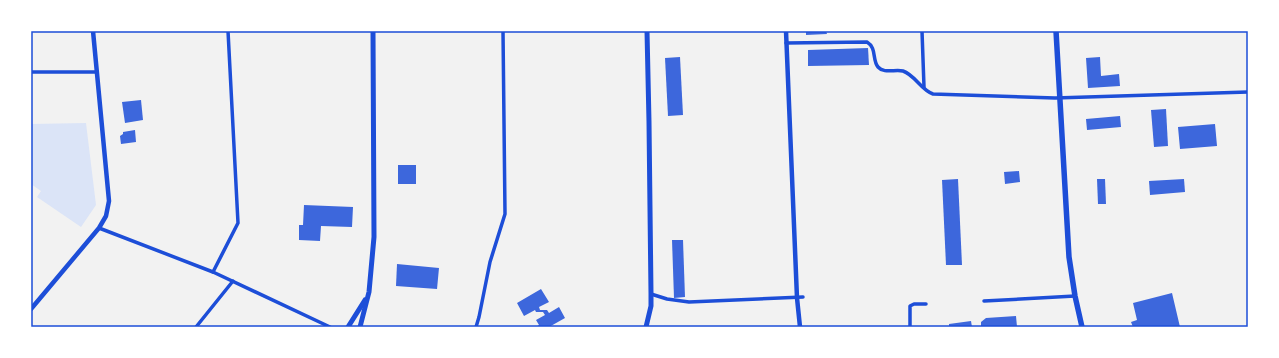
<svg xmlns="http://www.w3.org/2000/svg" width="1279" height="358" font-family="'Open Sans',sans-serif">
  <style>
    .green { fill: #dbe4f7 }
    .building { fill: #3d67dc }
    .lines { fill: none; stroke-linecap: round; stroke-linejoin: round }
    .minor { stroke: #1d4ed8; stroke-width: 3.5 }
    .tertiary { stroke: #1d4ed8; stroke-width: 4.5 }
    .secondary { stroke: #1d4ed8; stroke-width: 5 }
    .primary { stroke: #1d4ed8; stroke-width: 5.5 }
    .neatline { fill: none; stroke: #1d4ed8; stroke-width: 1.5 }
  </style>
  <rect width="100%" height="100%" fill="#f2f2f2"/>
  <!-- green -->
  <path class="green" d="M86 123 96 205 81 227 37 197 41 191 31 184V124Z"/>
  <!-- building -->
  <g class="building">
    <path d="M806 31H826L827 34 806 35Z"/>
    <path d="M868 48 869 65 808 66V50Z"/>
    <path d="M680 57 683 115 668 116 665 58Z"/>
    <path d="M1100 57 1101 76 1119 74 1120 86 1088 88 1086 58Z"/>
    <path d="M141 100 143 120 125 123 122 102Z"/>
    <path d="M1166 109 1168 146 1154 147 1151 110Z"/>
    <path d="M1120 116 1121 127 1087 130 1086 119Z"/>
    <path d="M1215 124 1217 146 1180 149 1178 127Z"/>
    <path d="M135 130 136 142 121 144 120 136 123 134V132Z"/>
    <rect x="398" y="165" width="18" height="19"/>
    <path d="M1019 171 1020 182 1005 184 1004 172Z"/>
    <path d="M958 179 962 265H946L942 180Z"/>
    <path d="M1097 179H1105L1106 204H1098Z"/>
    <path d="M1184 179 1185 192 1150 195 1149 181Z"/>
    <path d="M304 205 353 207 352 227 321 226 320 241 299 240V225H303Z"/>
    <path d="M672 240H683L685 297 674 298Z"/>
    <path d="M397 264 439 268 437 289 396 286Z"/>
    <path d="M541 289 549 302 539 307 540 310H547L549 313 559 307 565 318 549 327H536L539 325 536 320 545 315 543 312H536L535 310 524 316 517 303Z"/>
    <path d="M1172 293 1180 327H1133L1131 322 1137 320 1133 303Z"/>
    <path d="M1016 316 1017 327H981V322L986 318Z"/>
    <path d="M971 321 972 327H949V324Z"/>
  </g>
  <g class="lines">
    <!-- minor -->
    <g class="minor">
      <path d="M922 31 924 87"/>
      <path d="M786 43 867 42C877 48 872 60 878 67 884 74 895 69 903 71 915 75 921 90 933 94L1055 98 1248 92"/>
      <path d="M31 72H97"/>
      <path d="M99 228 213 272 330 327"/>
      <path d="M213 272 238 223 228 31"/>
      <path d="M651 294 667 299 689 302 803 297"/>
      <path d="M984 301 1075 296"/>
      <path d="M196 327 233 281"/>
      <path d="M476 327 479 317 490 262 505 214 503 31"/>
      <path d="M910 327V306L914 304H926"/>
    </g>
    <!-- tertiary -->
    <g class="tertiary">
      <path d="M786 31 797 298 800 327"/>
      <path d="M31 309 99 228 106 216 109 201 93 31"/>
    </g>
    <!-- secondary -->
    <g class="secondary">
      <path d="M348 327 365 300"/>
      <path d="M360 327 369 292 374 237 373 31"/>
      <path d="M646 327 651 306V294L649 122 647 31"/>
    </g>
    <!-- primary -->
    <path class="primary" d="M1056 31 1069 257 1075 296 1082 327"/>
  </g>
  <!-- border -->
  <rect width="1279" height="358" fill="none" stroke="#ffffff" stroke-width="64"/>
  <rect x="32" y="32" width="1215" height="294" class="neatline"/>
</svg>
